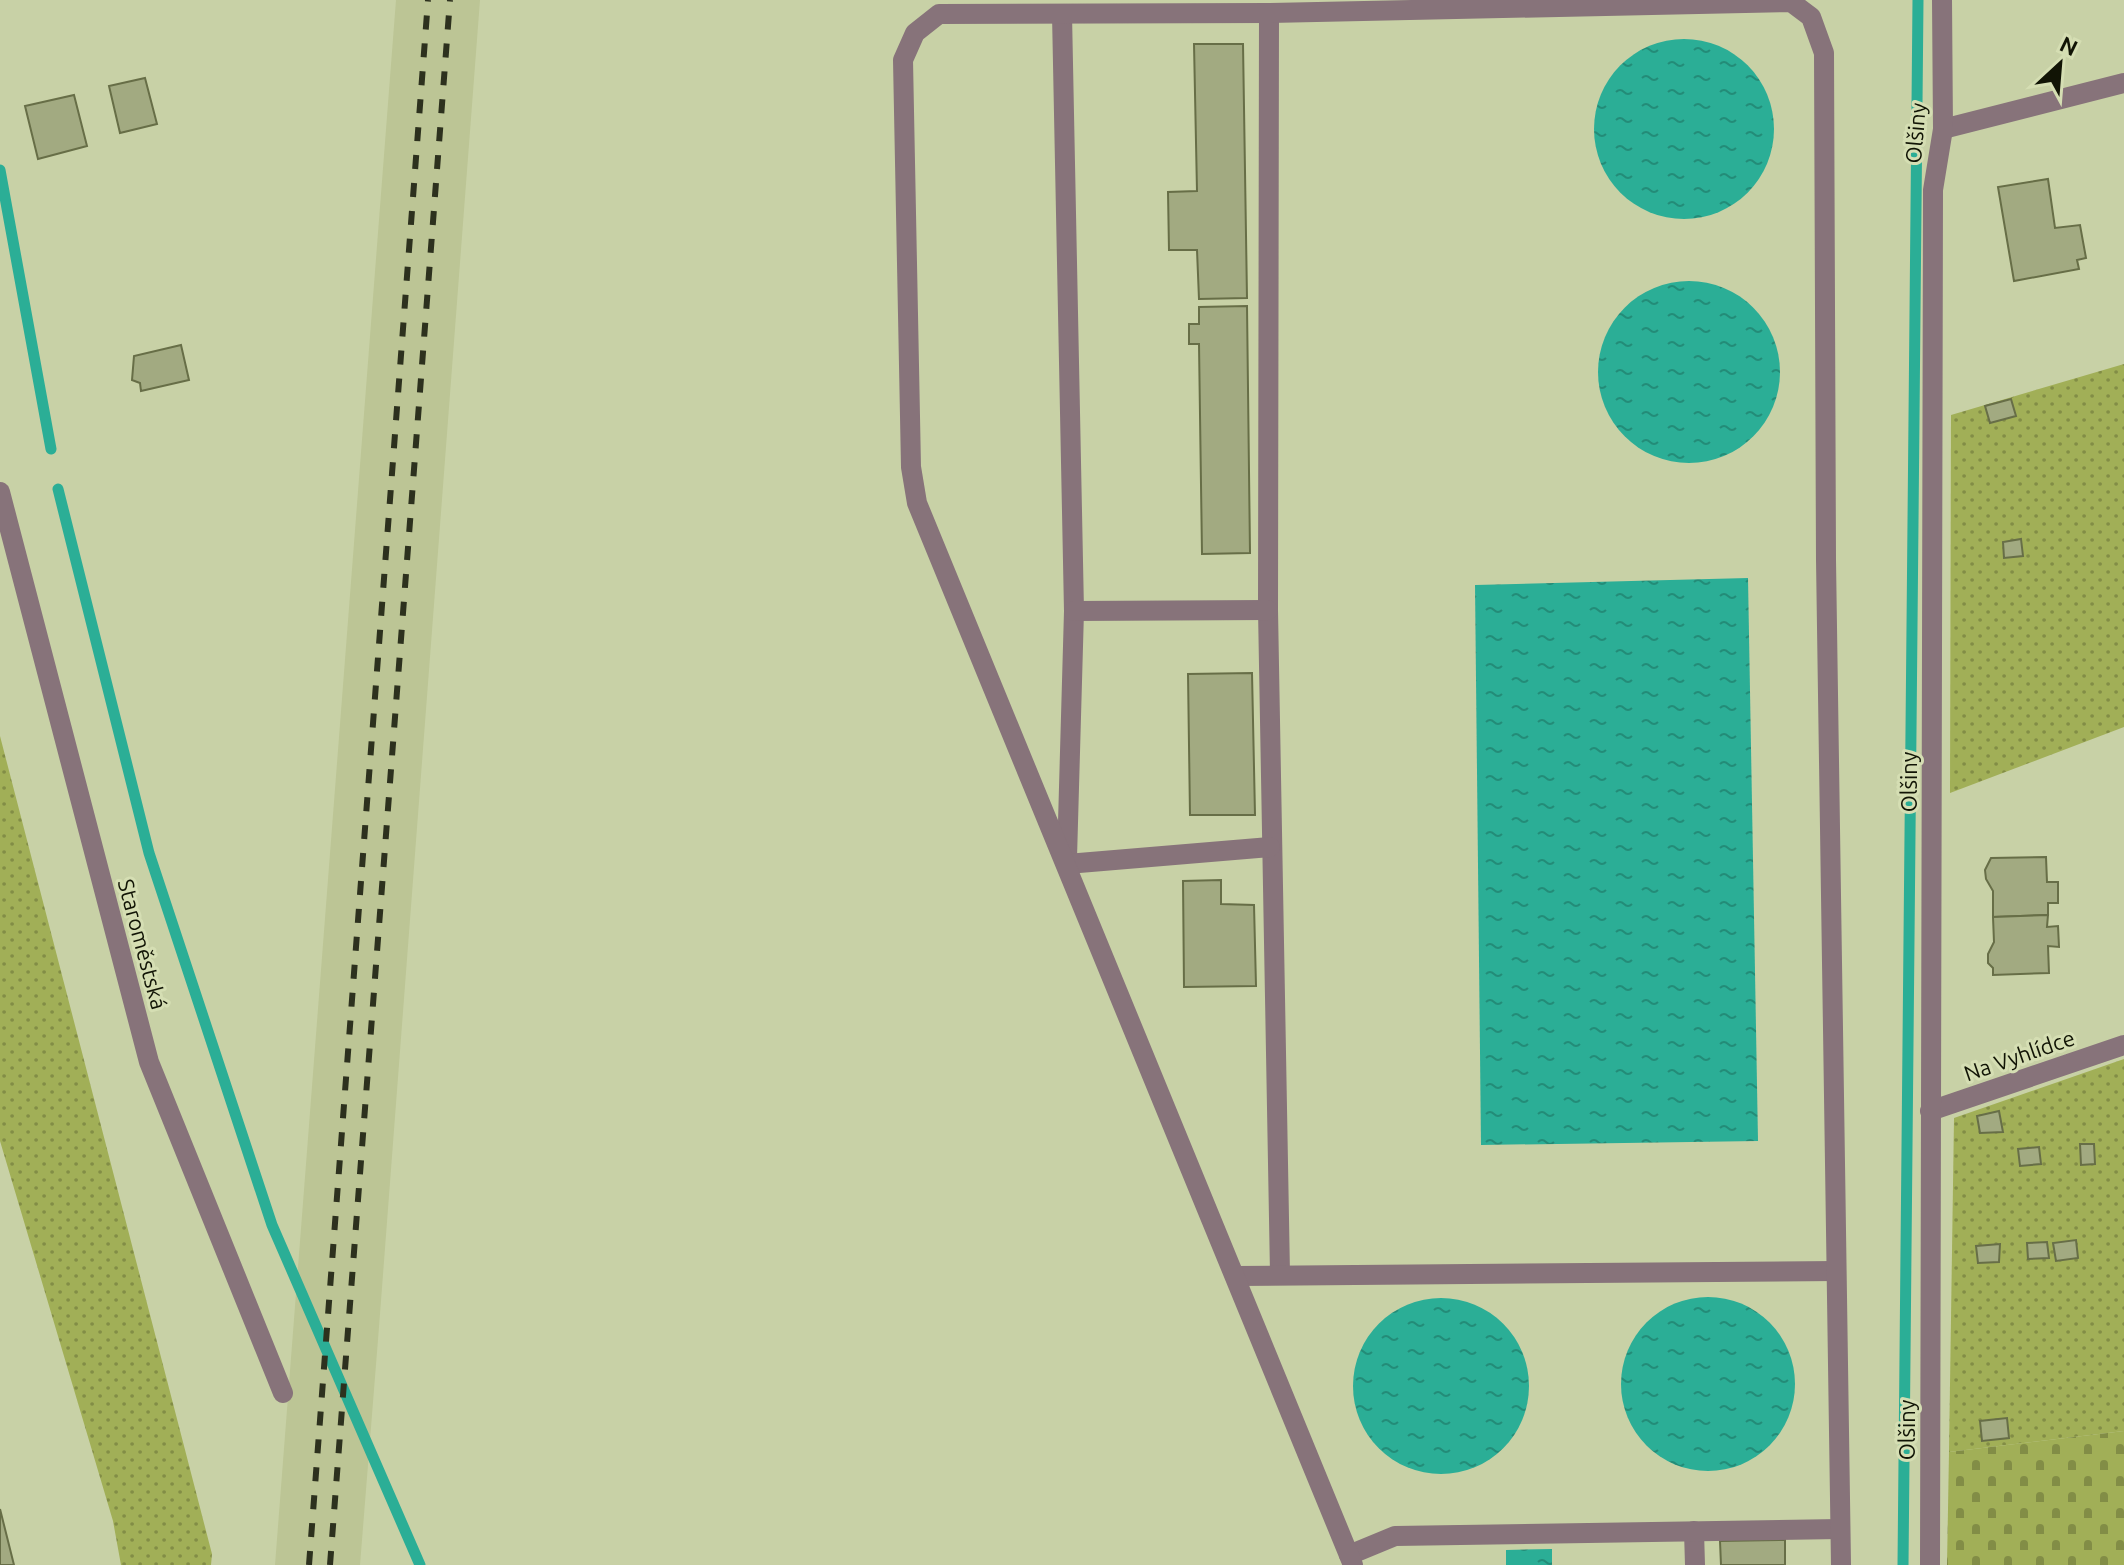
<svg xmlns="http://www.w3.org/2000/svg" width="2124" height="1565" font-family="Ubuntu,sans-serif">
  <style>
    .built { fill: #bcc595 }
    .grass { fill: url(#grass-dots) }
    .cemetery { fill: url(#cemetery-stones) }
    .water { fill: url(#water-ripples) }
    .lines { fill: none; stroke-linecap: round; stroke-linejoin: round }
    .stream { stroke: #2bae96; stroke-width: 11 }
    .building { fill: #a2aa81; stroke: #676e47; stroke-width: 2 }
    .minor { stroke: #87737a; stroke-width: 20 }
    .rail { stroke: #2d311e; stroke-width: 6; stroke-dasharray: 14 14; stroke-linecap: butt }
    .labels { text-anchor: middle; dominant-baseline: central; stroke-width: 6; stroke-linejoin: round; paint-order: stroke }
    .street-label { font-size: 22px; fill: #111405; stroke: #d5deb3 }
  </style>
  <defs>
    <pattern id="grass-dots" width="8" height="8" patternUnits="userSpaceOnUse" patternTransform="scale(2)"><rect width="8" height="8" fill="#a1af57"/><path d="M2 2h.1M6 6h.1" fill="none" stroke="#828d46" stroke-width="1.8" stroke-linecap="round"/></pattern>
    <pattern id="cemetery-stones" width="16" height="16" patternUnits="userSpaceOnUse" patternTransform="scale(2)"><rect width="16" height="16" fill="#a1af57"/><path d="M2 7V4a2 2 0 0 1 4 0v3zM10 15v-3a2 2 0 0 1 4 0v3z" fill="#828d46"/></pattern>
    <pattern id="water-ripples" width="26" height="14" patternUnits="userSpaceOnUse" patternTransform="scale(2)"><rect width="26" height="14" fill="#2bae96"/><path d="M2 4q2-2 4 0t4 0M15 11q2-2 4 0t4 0" fill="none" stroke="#238c78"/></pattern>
  </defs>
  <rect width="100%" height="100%" fill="#c8d1a6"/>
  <!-- built -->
  <path class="built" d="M396 0H480L379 1327 360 1565H275Z"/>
  <!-- grass -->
  <g class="grass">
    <path d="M2124 364V727L1950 793 1951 415Z"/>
    <path d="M0 736 212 1554 211 1565H121L113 1521 0 1141Z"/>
    <path d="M2124 1059V1431L1949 1452 1954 1118Z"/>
  </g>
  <!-- cemetery -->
  <path class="cemetery" d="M2124 1431V1565H1947L1949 1452Z"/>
  <!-- water -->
  <g class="water">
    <circle cx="1684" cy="129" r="90"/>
    <circle cx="1689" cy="372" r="91"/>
    <path d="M1748 578 1758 1141 1481 1145 1475 585Z"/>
    <circle cx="1708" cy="1384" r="87"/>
    <circle cx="1441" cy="1386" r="88"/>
    <path d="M1552 1549V1565H1506V1550Z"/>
  </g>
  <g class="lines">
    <!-- stream -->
    <g class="stream">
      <path d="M0 170 51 449"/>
      <path d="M58 489 149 853 272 1225 420 1565"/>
      <path d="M1903 1565 1918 0"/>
    </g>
  </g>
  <!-- building -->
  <g class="building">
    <path d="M1194 44H1243L1247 298 1199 299 1197 250H1169L1168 192 1197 191Z"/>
    <path d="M145 78 157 124 120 133 109 86Z"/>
    <path d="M74 95 87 146 38 159 25 106Z"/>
    <path d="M2048 179 2055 228 2080 225 2086 258 2077 260 2079 269 2014 281 1998 187Z"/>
    <path d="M1247 306 1250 553 1202 554 1199 344H1189V324H1199V307Z"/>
    <path d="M181 345 189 380 141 391 140 383 132 380 134 356Z"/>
    <path d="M2011 399 2016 416 1990 423 1985 406Z"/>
    <path d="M2021 539 2023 556 2004 558 2003 542Z"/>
    <path d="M1252 673 1255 815H1190L1188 674Z"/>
    <path d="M2046 857 2047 882H2058V903H2048V915L1993 917V891L1986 879 1985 870 1991 858Z"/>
    <path d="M1221 880V904L1254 905 1256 986 1184 987 1183 881Z"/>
    <path d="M2048 915 2047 927 2058 926 2059 947 2048 946 2049 973 1993 975V968L1988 963V954L1994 942 1993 917Z"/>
    <path d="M1999 1111 2003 1132 1980 1133 1977 1116Z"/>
    <path d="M2080 1144H2094L2095 1164 2081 1165Z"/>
    <path d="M2039 1147 2041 1164 2020 1166 2018 1149Z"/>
    <path d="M2076 1240 2078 1258 2056 1261 2053 1243Z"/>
    <path d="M2047 1242 2049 1258 2028 1259 2027 1243Z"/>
    <path d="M2000 1244 1999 1262 1978 1263 1976 1246Z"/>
    <path d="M2007 1418 2009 1438 1982 1441 1980 1421Z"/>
    <path d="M0 1509 14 1565H0Z"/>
    <path d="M1785 1540V1565H1721L1720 1541Z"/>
  </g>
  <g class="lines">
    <!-- minor -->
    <g class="minor">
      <path d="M1269 13 1268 610 1280 1274"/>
      <path d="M1062 14 1074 611 1067 858"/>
      <path d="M1943 129 2124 83"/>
      <path d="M0 492 149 1062 283 1393"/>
      <path d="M1074 611 1268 610"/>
      <path d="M1067 864 1270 847"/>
      <path d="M1930 1111 2124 1045"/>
      <path d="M1237 1276 1836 1271"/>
      <path d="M1694 1531 1695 1565"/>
      <path d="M1349 1555 1395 1536 1840 1529"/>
      <path d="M1353 1565 917 503 911 467 903 60 915 33 939 14 1269 13 1791 2 1811 17 1824 53 1826 560 1841 1565"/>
      <path d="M1930 1565 1933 190 1943 129 1942 0"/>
    </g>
    <!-- rail -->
    <g class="rail">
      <path d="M309 1565 428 0"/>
      <path d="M330 1565 450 0"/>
    </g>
  </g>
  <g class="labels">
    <!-- street labels -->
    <g class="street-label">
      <text transform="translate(1915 133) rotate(-85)">Olšiny</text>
      <text transform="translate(1908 782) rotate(-90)">Olšiny</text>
      <text transform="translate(143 944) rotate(75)">Staroměstská</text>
      <text transform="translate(2019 1055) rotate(-19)">Na Vyhlídce</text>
      <text transform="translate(1906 1430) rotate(-90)">Olšiny</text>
    </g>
  </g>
  <!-- north arrow -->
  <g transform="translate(2060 64) rotate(26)" stroke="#d5deb3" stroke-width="6" paint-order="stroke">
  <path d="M0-6L14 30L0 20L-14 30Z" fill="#111405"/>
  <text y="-12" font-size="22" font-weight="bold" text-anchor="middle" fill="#111405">N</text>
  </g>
</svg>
